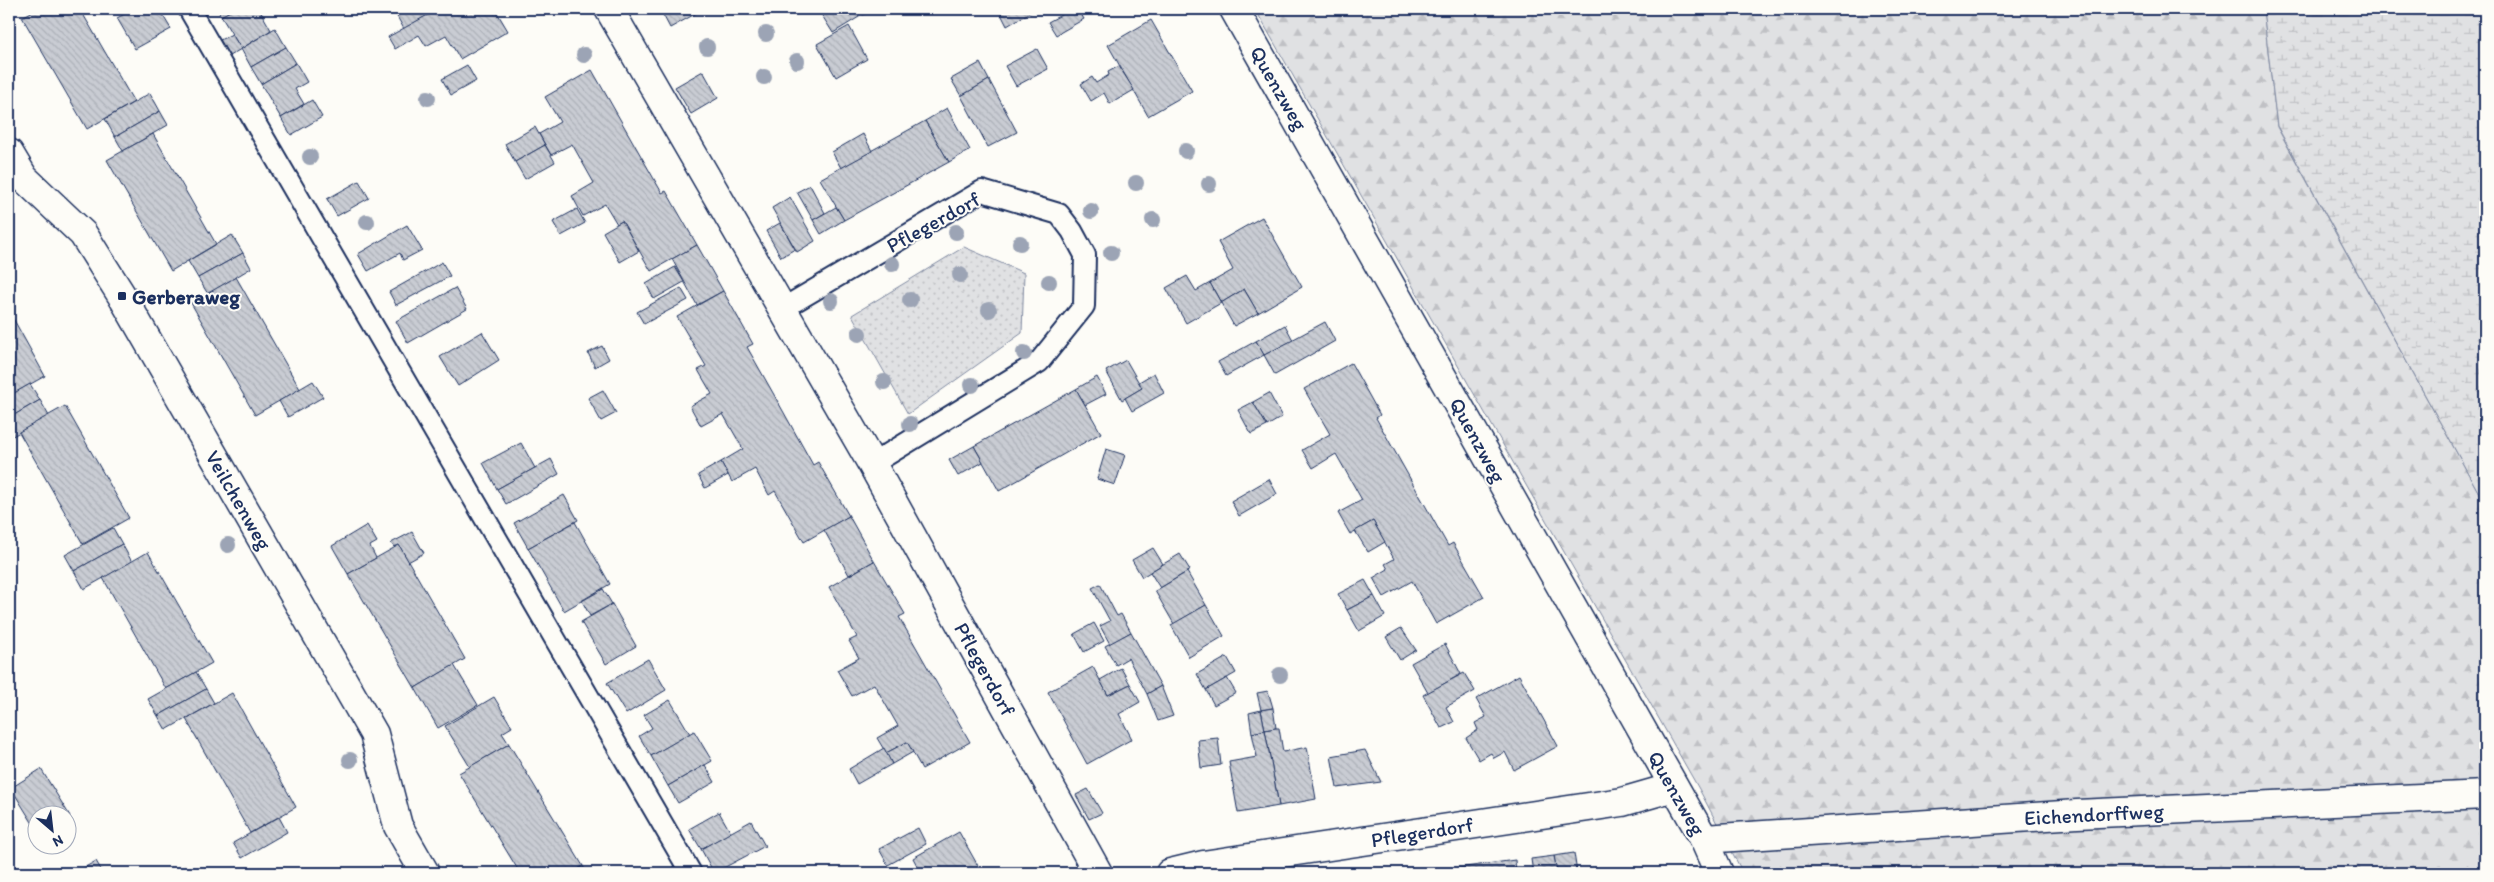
<svg xmlns="http://www.w3.org/2000/svg" width="2494" height="882" font-family="Itim,sans-serif">
  <style>
    .grass { fill: url(#grass-dots); stroke: #7e88a0 }
    .forest { fill: url(#forest-firs); stroke: #7e88a0 }
    .wetland { fill: url(#wetland-marsh); stroke: #7e88a0 }
    .building { fill: url(#building-back-hatch); stroke: #1b2f5e }
    .lines { fill: none; stroke-linecap: round; stroke-linejoin: round }
    .lane-casing { stroke: #1b2f5e; stroke-width: 24 }
    .street-casing { stroke: #1b2f5e; stroke-width: 31 }
    .secondary-casing { stroke: #1b2f5e; stroke-width: 31 }
    .lane { stroke: #fdfcf7; stroke-width: 20 }
    .street { stroke: #fdfcf7; stroke-width: 28 }
    .secondary { stroke: #fdfcf7; stroke-width: 28 }
    .tree { fill: #9ca4b5 }
    .poi-dot { fill: #1b2f5e; stroke: #fdfcf7; stroke-width: 2 }
    .labels { text-anchor: middle; dominant-baseline: central; stroke-width: 4; stroke-linejoin: round; paint-order: stroke }
    .street-label { font-size: 21px; fill: #1b2f5e; stroke: #fdfcf7 }
    .poi-label { font-size: 21px; font-weight: bold; fill: #1b2f5e; stroke: #fdfcf7; text-anchor: start }
  </style>
  <defs>
    <pattern id="grass-dots" width="8" height="8" patternUnits="userSpaceOnUse" patternTransform="scale(1.25)"><rect width="8" height="8" fill="#e0e1e3"/><path d="M2 2h.1M6 6h.1" fill="none" stroke="#c0c1c5" stroke-width="1.8" stroke-linecap="round"/></pattern>
    <pattern id="forest-firs" width="22" height="20" patternUnits="userSpaceOnUse" patternTransform="scale(1.25)"><rect width="22" height="20" fill="#e0e1e3"/><path d="M5 1l3.5 6h-7zM16 11l3.5 6h-7z" fill="#c0c1c5"/></pattern>
    <pattern id="wetland-marsh" width="20" height="14" patternUnits="userSpaceOnUse" patternTransform="scale(1.25)"><rect width="20" height="14" fill="#e0e1e3"/><path d="M1 5h8M5 5V1M11 12h8M15 12V8" fill="none" stroke="#c0c1c5"/></pattern>
    <pattern id="building-back-hatch" width="6" height="6" patternUnits="userSpaceOnUse" patternTransform="scale(1.25)"><rect width="6" height="6" fill="#c9ccd3"/><path d="M-1 5l2 2M0 0l6 6M5-1l2 2" fill="none" stroke="#acb0b8"/></pattern>
  </defs>
  <rect width="100%" height="100%" fill="#fdfcf7"/>
  <filter id="ink" filterUnits="userSpaceOnUse"><feTurbulence type="fractalNoise" baseFrequency=".02" numOctaves="2"/><feDisplacementMap in="SourceGraphic" scale="10" xChannelSelector="R" yChannelSelector="G"/><feConvolveMatrix kernelMatrix="1 2 1 2 8 2 1 2 1" color-interpolation-filters="sRGB"/></filter>
  <g filter="url(#ink)">
    <!-- grass -->
    <path class="grass" d="M964 247 1024 273 1022 333 908 414 852 315Z"/>
    <!-- forest -->
    <path class="forest" d="M1255 9H2263L2277 127 2485 504V873H1743L1699 789Z"/>
    <!-- wetland -->
    <path class="wetland" d="M2263 9H2485V504L2277 126Z"/>
    <!-- building -->
    <g class="building">
      <path d="M37 9H80L134 102 87 129 22 17Z"/>
      <path d="M134 9H159L171 29 135 49 117 18Z"/>
      <path d="M217 9H234L221 16Z"/>
      <path d="M234 9H259L271 30 241 49 221 16Z"/>
      <path d="M393 9H431L433 12 404 29Z"/>
      <path d="M431 9H495L508 31 460 59 446 35 426 46 419 35 395 49 388 37 433 12Z"/>
      <path d="M660 9H704L670 28Z"/>
      <path d="M818 9H854L859 17 833 33Z"/>
      <path d="M860 9H874L863 15Z"/>
      <path d="M1001 9H1034V10L1007 26 999 10Z"/>
      <path d="M1072 9H1078L1084 19 1056 35 1048 22Z"/>
      <path d="M1151 20 1192 91 1148 116 1108 45Z"/>
      <path d="M849 26 867 59 836 77 817 44Z"/>
      <path d="M275 28 286 47 251 67 241 49Z"/>
      <path d="M232 34 241 49 229 56 220 40Z"/>
      <path d="M286 47 296 63 261 84 251 67Z"/>
      <path d="M1037 49 1048 69 1016 86 1005 66Z"/>
      <path d="M296 63 307 82 295 89 304 104 281 118 261 84Z"/>
      <path d="M980 63 989 80 961 96 951 79Z"/>
      <path d="M467 65 476 81 451 95 442 79Z"/>
      <path d="M1119 66 1134 90 1110 104 1104 93 1091 101 1081 84 1092 77 1096 83 1109 75 1108 72Z"/>
      <path d="M592 70 662 193 666 191 697 245 651 271 622 221 617 224 605 204 583 216 572 196 594 183 572 144 551 155 539 134 560 122 545 97Z"/>
      <path d="M703 71 718 98 691 114 675 87Z"/>
      <path d="M989 80 1017 132 988 147 961 96Z"/>
      <path d="M150 93 160 111 115 137 105 119Z"/>
      <path d="M312 100 322 117 291 135 281 118Z"/>
      <path d="M947 108 970 150 949 162 925 121Z"/>
      <path d="M160 111 168 125 123 151 115 137Z"/>
      <path d="M925 121 949 162 844 220 820 179Z"/>
      <path d="M535 127 545 145 515 162 505 144Z"/>
      <path d="M153 134 216 244 171 271 107 160Z"/>
      <path d="M863 134 872 151 841 168 832 152Z"/>
      <path d="M545 145 555 162 525 179 515 162Z"/>
      <path d="M359 181 369 198 337 216 327 199Z"/>
      <path d="M810 185 825 213 813 220 797 192Z"/>
      <path d="M790 197 815 241 797 252 772 208Z"/>
      <path d="M836 207 844 220 821 234 813 220Z"/>
      <path d="M577 209 585 223 561 236 553 222Z"/>
      <path d="M1262 217 1302 287 1258 313 1244 289 1221 303 1210 283 1233 270 1218 242Z"/>
      <path d="M622 221 639 251 620 262 603 232Z"/>
      <path d="M780 223 795 249 781 257 766 231Z"/>
      <path d="M407 225 422 250 403 260 400 253 368 271 358 254Z"/>
      <path d="M232 235 243 253 198 278 188 261Z"/>
      <path d="M697 245 723 291 697 305 672 259Z"/>
      <path d="M243 253 251 268 208 294 198 278Z"/>
      <path d="M442 262 450 276 396 305 389 292Z"/>
      <path d="M675 267 684 282 654 299 646 284Z"/>
      <path d="M1187 276 1196 291 1210 283 1221 303 1186 323 1166 288Z"/>
      <path d="M236 277 300 389 255 415 191 303Z"/>
      <path d="M455 288 467 309 408 343 396 321Z"/>
      <path d="M681 288 688 300 644 324 637 312Z"/>
      <path d="M1244 289 1258 313 1234 326 1221 303Z"/>
      <path d="M723 291 753 344 747 347 773 393 813 465 818 462 849 516 804 542 775 491 769 495 755 469 732 482 721 462 743 449 723 414 701 426 690 406 712 394 698 370 706 366 677 317Z"/>
      <path d="M9 311 45 376 9 396Z"/>
      <path d="M1325 322 1335 341 1275 375 1264 355Z"/>
      <path d="M1285 325 1293 340 1264 355 1256 341Z"/>
      <path d="M482 332 499 360 458 386 440 357Z"/>
      <path d="M1256 341 1264 355 1226 376 1218 362Z"/>
      <path d="M602 346 609 359 595 367 588 353Z"/>
      <path d="M1126 360 1142 388 1122 400 1106 371Z"/>
      <path d="M1351 363 1380 415 1376 418 1448 546 1453 543 1484 597 1436 624 1412 581 1384 597 1373 578 1388 569 1385 564 1394 559 1373 521 1350 534 1338 513 1362 500 1336 454 1313 468 1302 450 1330 434 1304 389Z"/>
      <path d="M1154 373 1164 393 1132 411 1125 398 1142 388 1139 382Z"/>
      <path d="M1097 377 1106 394 1085 405 1076 389Z"/>
      <path d="M313 381 323 397 288 417 279 401Z"/>
      <path d="M30 384 40 400 9 418V396Z"/>
      <path d="M1076 389 1101 433 999 491 974 446Z"/>
      <path d="M603 390 616 413 601 421 588 398Z"/>
      <path d="M1269 393 1282 417 1267 426 1253 402Z"/>
      <path d="M40 400 49 416 9 438V418Z"/>
      <path d="M1253 402 1267 426 1251 434 1238 410Z"/>
      <path d="M65 406 129 518 83 544 19 432Z"/>
      <path d="M521 443 535 468 497 489 483 463Z"/>
      <path d="M974 446 983 462 958 476 949 460Z"/>
      <path d="M1106 449 1125 455 1115 485 1097 479Z"/>
      <path d="M551 459 559 474 506 504 497 489Z"/>
      <path d="M721 462 728 475 705 488 698 475Z"/>
      <path d="M1269 479 1277 494 1239 516 1231 501Z"/>
      <path d="M564 495 578 520 528 548 514 523Z"/>
      <path d="M849 516 874 561 849 575 824 530Z"/>
      <path d="M1373 521 1385 542 1368 552 1355 531Z"/>
      <path d="M575 522 610 584 564 611 528 548Z"/>
      <path d="M367 525 377 542 370 546 376 558 348 574 332 546Z"/>
      <path d="M113 528 122 544 74 571 65 555Z"/>
      <path d="M412 532 424 553 408 562 399 545 394 547 391 543Z"/>
      <path d="M122 544 132 562 84 589 74 571Z"/>
      <path d="M399 545 465 659 415 688 348 574Z"/>
      <path d="M1153 548 1163 564 1142 577 1132 560Z"/>
      <path d="M148 552 212 663 166 689 103 578Z"/>
      <path d="M1180 554 1190 570 1160 588 1150 572Z"/>
      <path d="M874 561 905 614 899 617 970 742 922 769 907 742 886 753 877 738 898 726 874 684 852 696 837 670 859 658 849 641 857 637 829 587Z"/>
      <path d="M1187 572 1206 605 1174 624 1155 591Z"/>
      <path d="M1365 580 1374 596 1347 610 1338 594Z"/>
      <path d="M1100 584 1117 616 1121 614 1131 632 1110 644 1100 626 1110 621 1092 588Z"/>
      <path d="M603 589 612 604 590 616 582 601Z"/>
      <path d="M1374 596 1385 616 1359 631 1347 610Z"/>
      <path d="M612 604 636 646 606 664 581 622Z"/>
      <path d="M1206 605 1224 636 1189 657 1171 625Z"/>
      <path d="M1094 623 1104 641 1084 652 1074 634Z"/>
      <path d="M1401 628 1416 650 1400 660 1386 637Z"/>
      <path d="M1131 632 1161 686 1147 694 1128 658 1116 665 1105 646Z"/>
      <path d="M1445 644 1461 674 1428 693 1411 663Z"/>
      <path d="M1227 657 1236 673 1206 690 1197 674Z"/>
      <path d="M648 659 666 690 626 714 607 683Z"/>
      <path d="M454 665 478 705 438 728 415 688Z"/>
      <path d="M1093 667 1108 695 1130 684 1140 702 1119 714 1132 739 1087 764 1048 692Z"/>
      <path d="M1121 668 1130 684 1108 695 1100 680Z"/>
      <path d="M196 672 206 689 158 716 148 699Z"/>
      <path d="M1464 673 1475 691 1446 707 1454 722 1441 728 1423 695Z"/>
      <path d="M1519 675 1558 746 1514 770 1505 752 1494 758 1491 753 1479 760 1466 738 1478 730 1475 723 1486 717 1476 699Z"/>
      <path d="M1227 678 1236 693 1214 705 1206 690Z"/>
      <path d="M1161 686 1173 716 1158 721 1147 694Z"/>
      <path d="M206 689 214 703 166 730 158 716Z"/>
      <path d="M1268 691 1273 708 1261 710 1257 693Z"/>
      <path d="M232 693 296 807 250 833 186 719Z"/>
      <path d="M494 697 512 727 502 733 509 744 470 767 445 726Z"/>
      <path d="M670 700 690 734 651 756 639 736 652 728 644 715Z"/>
      <path d="M1273 708 1276 728 1265 730 1261 710Z"/>
      <path d="M1261 710 1265 730 1252 733 1249 713Z"/>
      <path d="M1276 728H1279L1283 752 1307 747 1316 799 1279 806 1265 730Z"/>
      <path d="M1265 730 1279 806 1238 813 1229 762 1257 757 1252 733Z"/>
      <path d="M694 731 712 761 668 786 651 756Z"/>
      <path d="M1218 738 1221 765 1201 768 1198 740Z"/>
      <path d="M907 742 913 752 892 764 886 753Z"/>
      <path d="M509 744 583 866 571 873H520L459 773Z"/>
      <path d="M884 748 892 764 857 784 849 769Z"/>
      <path d="M1365 750 1381 782 1337 788 1331 756Z"/>
      <path d="M705 765 715 782 678 803 668 786Z"/>
      <path d="M41 769 70 816 38 814V832L11 788Z"/>
      <path d="M1088 789 1102 813 1089 819 1076 795Z"/>
      <path d="M719 812 731 833 701 849 689 829Z"/>
      <path d="M279 817 287 832 242 858 233 843Z"/>
      <path d="M751 821 765 846 714 873 701 849Z"/>
      <path d="M918 828 926 844 888 865 879 849Z"/>
      <path d="M959 832 982 873H921L913 858Z"/>
      <path d="M1574 853 1577 873H1557L1554 856Z"/>
      <path d="M1554 856 1557 873H1533L1531 859Z"/>
      <path d="M1515 860 1516 873H1430V872Z"/>
      <path d="M96 861 103 873H75Z"/>
      <path d="M185 866 189 873H172Z"/>
      <path d="M583 866 587 873H571Z"/>
    </g>
    <g class="lines">
      <!-- lane casing -->
      <g class="lane-casing">
        <g id="lane">
          <path d="M189 9 691 873"/>
          <path d="M782 309 982 191 1059 214 1072 231 1085 255 1084 306 1039 362 872 464"/>
        </g>
      </g>
      <!-- street casing -->
      <g class="street-casing">
        <g id="street">
          <path d="M609 9 872 464 1098 873"/>
          <path d="M9 153 24 178 83 234 122 296 374 734 398 826 425 873"/>
          <path d="M1704 839 2077 814 2485 795"/>
          <path d="M1170 873 1203 865 1622 802 1674 787"/>
        </g>
      </g>
      <!-- secondary casing -->
      <g class="secondary-casing">
        <path id="secondary" d="M1234 9 1704 839 1719 873"/>
      </g>
      <!-- lane -->
      <use href="#lane" class="lane"/>
      <!-- street -->
      <use href="#street" class="street"/>
      <!-- secondary -->
      <use href="#secondary" class="secondary"/>
    </g>
    <!-- trees -->
    <g class="tree">
      <circle cx="766" cy="34" r="8"/>
      <circle cx="707" cy="47" r="8"/>
      <circle cx="584" cy="55" r="8"/>
      <circle cx="797" cy="61" r="8"/>
      <circle cx="764" cy="77" r="8"/>
      <circle cx="428" cy="98" r="8"/>
      <circle cx="1186" cy="151" r="8"/>
      <circle cx="310" cy="157" r="8"/>
      <circle cx="1136" cy="183" r="8"/>
      <circle cx="1209" cy="184" r="8"/>
      <circle cx="1091" cy="211" r="8"/>
      <circle cx="1153" cy="220" r="8"/>
      <circle cx="367" cy="222" r="8"/>
      <circle cx="956" cy="232" r="8"/>
      <circle cx="1020" cy="243" r="8"/>
      <circle cx="1111" cy="253" r="8"/>
      <circle cx="892" cy="264" r="8"/>
      <circle cx="960" cy="275" r="8"/>
      <circle cx="1049" cy="282" r="8"/>
      <circle cx="910" cy="300" r="8"/>
      <circle cx="831" cy="301" r="8"/>
      <circle cx="989" cy="310" r="8"/>
      <circle cx="859" cy="334" r="8"/>
      <circle cx="1024" cy="353" r="8"/>
      <circle cx="884" cy="382" r="8"/>
      <circle cx="972" cy="385" r="8"/>
      <circle cx="910" cy="424" r="8"/>
      <circle cx="228" cy="545" r="8"/>
      <circle cx="1280" cy="675" r="8"/>
      <circle cx="350" cy="760" r="8"/>
    </g>
  </g>
  <!-- markers -->
  <rect class="poi-dot" x="117" y="291" width="10" height="10" rx="2.5"/>
  <g class="labels">
    <!-- street labels -->
    <g class="street-label">
      <text transform="translate(1279 88) rotate(60)">Quenzweg</text>
      <text transform="translate(933 222) rotate(-29)">Pflegerdorf</text>
      <text transform="translate(1478 440) rotate(61)">Quenzweg</text>
      <text transform="translate(239 500) rotate(60)">Veilchenweg</text>
      <text transform="translate(985 669) rotate(61)">Pflegerdorf</text>
      <text transform="translate(1677 793) rotate(60)">Quenzweg</text>
      <text transform="translate(2094 814) rotate(-3)">Eichendorffweg</text>
      <text transform="translate(1422 832) rotate(-9)">Pflegerdorf</text>
    </g>
    <!-- poi labels -->
    <g class="poi-label">
      <text x="132" y="296">Gerberaweg</text>
    </g>
  </g>
  <!-- margin -->
  <rect width="2494" height="882" fill="none" stroke="#fdfcf7" stroke-width="30"/>
  <rect x="15" y="15" width="2464" height="852" fill="none" stroke="#1b2f5e" stroke-width="2" filter="url(#ink)"/>
  <!-- north arrow -->
  <g transform="translate(52 830) rotate(152)"><circle r="24" fill="#fdfcf7" stroke="#a3aaba"/>
  <path d="M0-4L9 19L0 12L-9 19Z" fill="#1b2f5e"/>
  <text y="-8" font-size="14" font-weight="bold" text-anchor="middle" fill="#1b2f5e">N</text>
  </g>
</svg>
